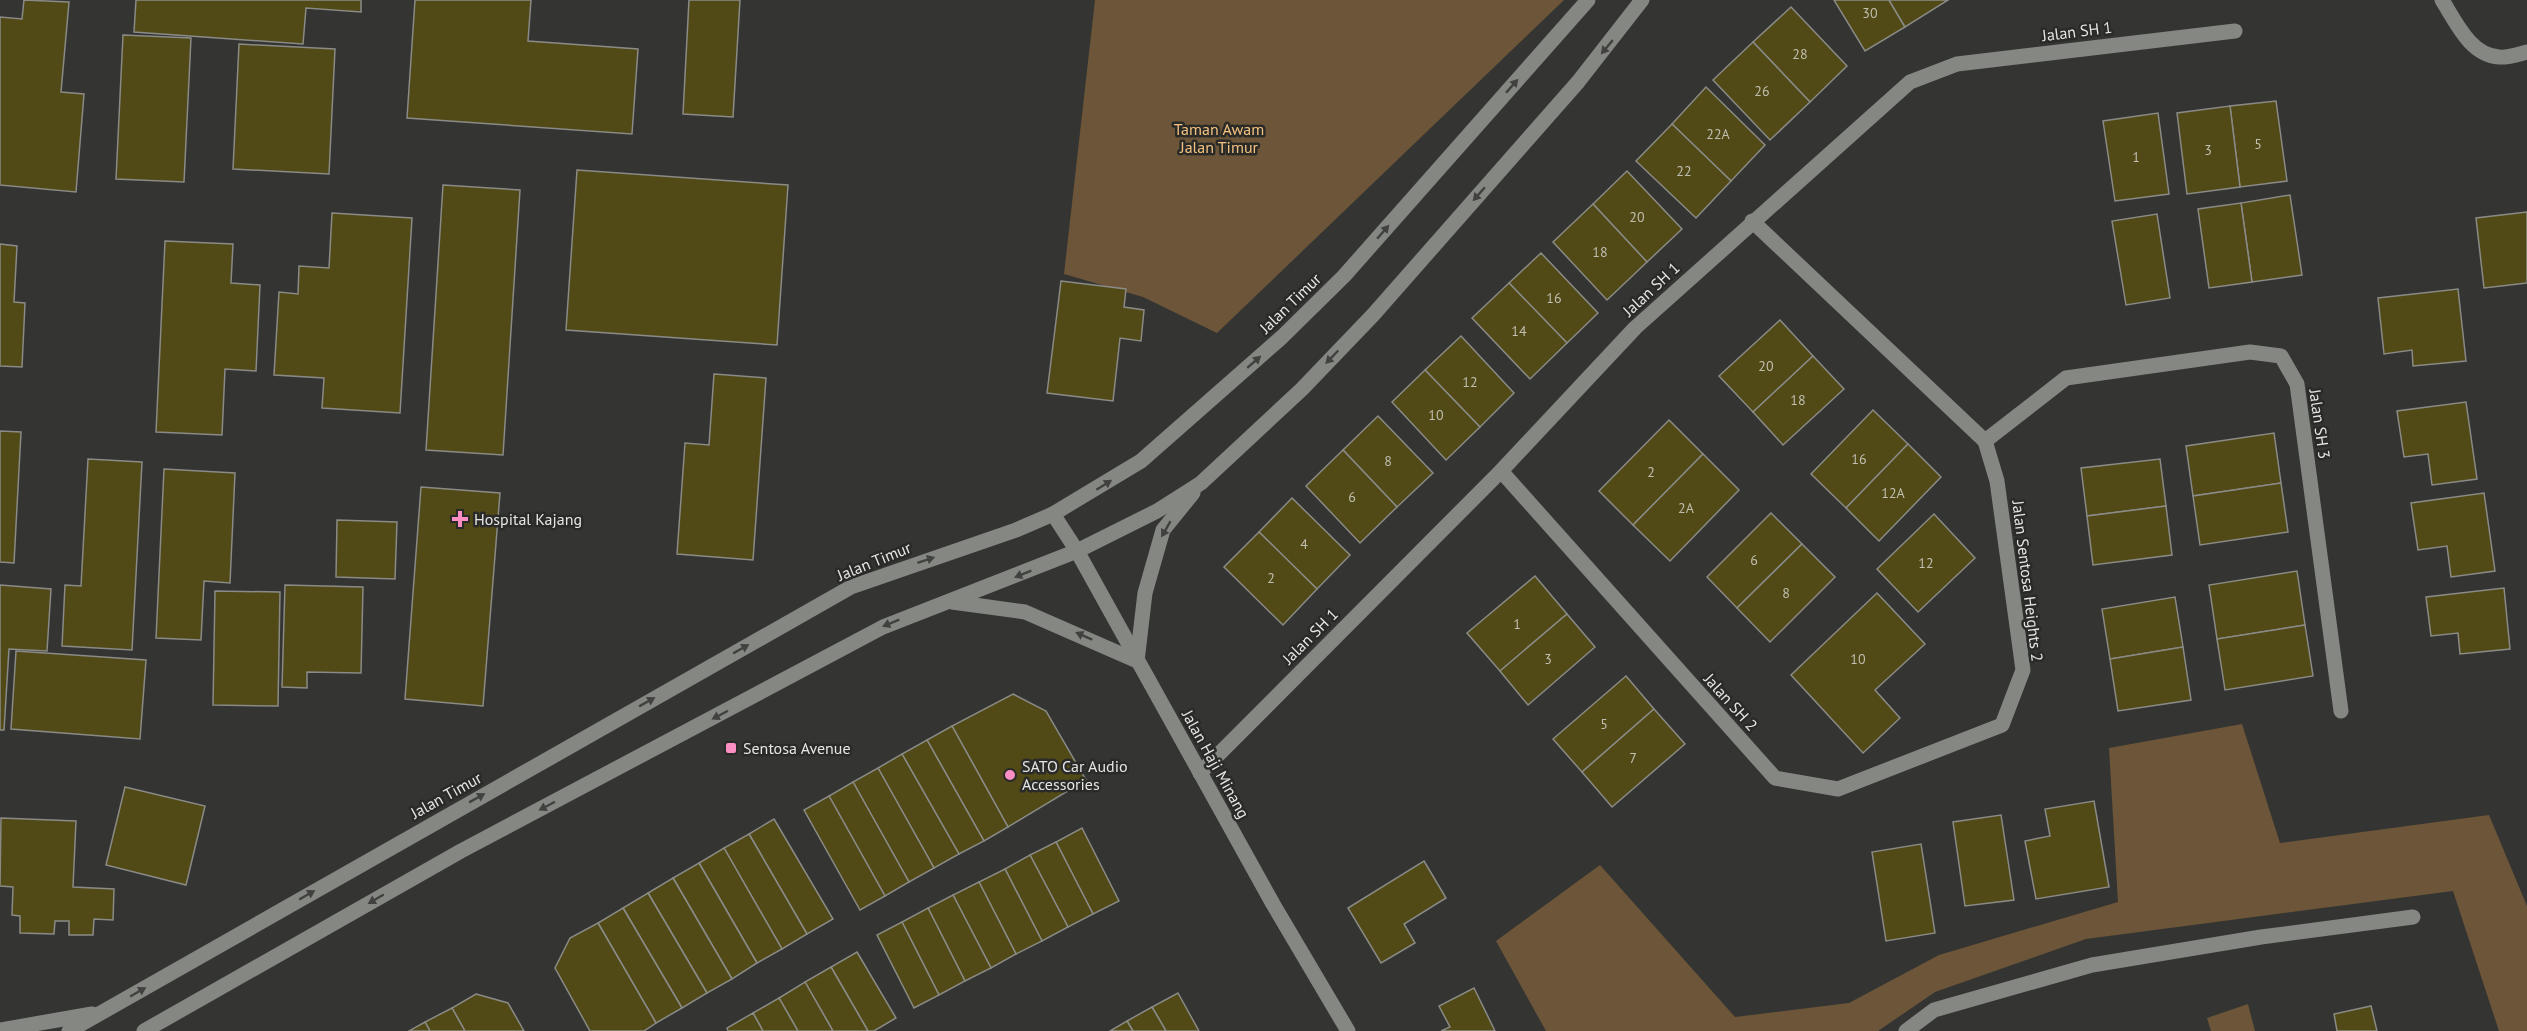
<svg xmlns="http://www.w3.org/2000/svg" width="2527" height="1031" font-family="'PT Sans',sans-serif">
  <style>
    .green { fill: #6c5538 }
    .building { fill: #514916; stroke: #8a8a86; stroke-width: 1.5 }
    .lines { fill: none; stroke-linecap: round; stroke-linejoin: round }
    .minor { stroke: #858783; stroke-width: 15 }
    .secondary { stroke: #858783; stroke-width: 15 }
    .oneway { fill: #41423f }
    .poi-dot { fill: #fb8fc4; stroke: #2a2b28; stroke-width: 2 }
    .labels { text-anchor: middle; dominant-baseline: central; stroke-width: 5; stroke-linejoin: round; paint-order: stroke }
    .number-label { font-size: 14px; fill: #c0bfb0 }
    .street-label { font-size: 16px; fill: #e5e6e4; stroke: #2a2b28 }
    .park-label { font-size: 16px; fill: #f4c281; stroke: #2a2b28 }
    .poi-label { font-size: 16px; fill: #e5e6e4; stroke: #2a2b28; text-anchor: start }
  </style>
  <rect width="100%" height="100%" fill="#343532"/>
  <!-- green -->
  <g class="green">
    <path d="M1095 0H1564L1217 333 1143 297 1064 274Z"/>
    <path d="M2242 724 2280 843 2489 815 2527 906V1031H2499L2453 891 2086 939 1935 992 1878 1031H1546L1496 941 1600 865 1735 1017 1849 1003 1939 955 2118 902 2109 748Z"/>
    <path d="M2248 1004 2255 1031H2211L2207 1018Z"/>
  </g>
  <!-- building -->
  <g class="building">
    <path d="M24 0 69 2 61 92 84 94 76 192 0 185V17L22 19Z"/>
    <path d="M136 0H361V12L306 8 303 44 134 32Z"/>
    <path d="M415 0H531L528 41 638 49 632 134 407 118Z"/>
    <path d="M689 0H740L733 117 683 114Z"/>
    <path d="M1834 0H1889L1905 27 1865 51Z"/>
    <path d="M1889 0H1948L1905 27Z"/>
    <path d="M1791 7 1847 66 1810 102 1753 42Z"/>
    <path d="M123 35 191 38 184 182 116 179Z"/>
    <path d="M1753 42 1810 102 1770 140 1713 80Z"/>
    <path d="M239 44 335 49 329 174 233 169Z"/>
    <path d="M1706 87 1765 145 1731 181 1672 124Z"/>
    <path d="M2276 101 2287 181 2240 187 2230 106Z"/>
    <path d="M2230 106 2240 187 2187 194 2177 113Z"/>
    <path d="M2158 113 2169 194 2115 201 2103 121Z"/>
    <path d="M1672 124 1731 181 1696 218 1636 161Z"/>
    <path d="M577 170 788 185 777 345 566 330Z"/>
    <path d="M1627 171 1682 229 1647 262 1593 204Z"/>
    <path d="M443 185 520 190 503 455 426 450Z"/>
    <path d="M2290 195 2302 275 2252 282 2241 203Z"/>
    <path d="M2241 203 2252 282 2209 288 2198 209Z"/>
    <path d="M1593 204 1647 262 1607 300 1553 242Z"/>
    <path d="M2527 212V283L2484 288 2476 218Z"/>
    <path d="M332 213 412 218 400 413 322 408 324 378 274 375 279 292 298 294 299 266 329 268Z"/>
    <path d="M2157 214 2170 298 2126 305 2112 221Z"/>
    <path d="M165 241 233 244 231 283 260 285 256 371 225 369 222 435 156 432Z"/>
    <path d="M0 244 17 246 14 302 25 303 22 367 0 366Z"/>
    <path d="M1541 253 1598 313 1567 343 1509 283Z"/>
    <path d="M1061 281 1126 289 1124 307 1144 310 1141 341 1120 338 1113 401 1047 393Z"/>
    <path d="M1509 283 1567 343 1530 379 1472 318Z"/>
    <path d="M2458 289 2466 361 2413 366 2412 350 2384 354 2378 298Z"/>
    <path d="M1780 320 1813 356 1753 412 1719 376Z"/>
    <path d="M1461 336 1514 393 1480 427 1425 370Z"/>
    <path d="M1813 356 1844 389 1783 445 1753 412Z"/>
    <path d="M1425 370 1480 427 1446 460 1392 402Z"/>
    <path d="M714 374 766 378 753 560 677 554 685 443 709 445Z"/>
    <path d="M2466 402 2477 479 2432 485 2428 454 2404 457 2397 411Z"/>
    <path d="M1873 410 1908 444 1846 508 1811 474Z"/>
    <path d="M1378 416 1433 473 1397 507 1343 450Z"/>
    <path d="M1669 420 1703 454 1633 525 1599 491Z"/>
    <path d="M0 431 21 432 14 563 0 562Z"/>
    <path d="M2274 433 2281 483 2193 496 2186 446Z"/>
    <path d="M1908 444 1941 477 1879 541 1846 508Z"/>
    <path d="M1343 450 1397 507 1360 543 1306 486Z"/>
    <path d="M1703 454 1739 490 1670 561 1633 525Z"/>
    <path d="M88 459 142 462 132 650 62 646 65 585 81 586Z"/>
    <path d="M2160 459 2166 506 2087 516 2081 468Z"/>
    <path d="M164 469 235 473 230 583 204 581 201 640 156 638Z"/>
    <path d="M2281 483 2288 532 2200 545 2193 496Z"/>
    <path d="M421 487 500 493 483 706 405 699Z"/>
    <path d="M2484 493 2495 571 2451 577 2447 546 2418 550 2411 503Z"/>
    <path d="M1292 498 1350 555 1317 589 1259 532Z"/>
    <path d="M2166 506 2172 555 2093 565 2087 516Z"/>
    <path d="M1771 513 1802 544 1737 608 1707 577Z"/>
    <path d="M1934 514 1975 558 1918 612 1877 569Z"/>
    <path d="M337 520 397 522 395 579 336 577Z"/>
    <path d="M1259 532 1317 589 1283 625 1224 567Z"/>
    <path d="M1802 544 1835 577 1770 642 1737 608Z"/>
    <path d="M2297 571 2305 625 2217 639 2209 585Z"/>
    <path d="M1535 576 1567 614 1500 671 1467 633Z"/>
    <path d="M0 585 51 589 47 651 9 649 4 730H0Z"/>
    <path d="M285 585 363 587 361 673 307 672V688L282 687Z"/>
    <path d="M2504 588 2510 649 2460 654 2458 633 2431 636 2426 597Z"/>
    <path d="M215 591 280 592 278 706 213 705Z"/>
    <path d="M1877 593 1925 644 1875 690 1900 718 1863 753 1791 675Z"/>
    <path d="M2175 597 2183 647 2110 659 2102 609Z"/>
    <path d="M1567 614 1595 647 1528 705 1500 671Z"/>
    <path d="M2305 625 2313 676 2225 690 2217 639Z"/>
    <path d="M2183 647 2191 700 2118 711 2110 659Z"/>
    <path d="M16 651 146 660 140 739 11 729Z"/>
    <path d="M1626 676 1654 709 1582 772 1553 739Z"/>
    <path d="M1013 694 1046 711 1086 780 1008 827 952 726Z"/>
    <path d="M1654 709 1685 744 1612 807 1582 772Z"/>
    <path d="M952 726 1008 827 984 841 927 740Z"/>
    <path d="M927 740 984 841 959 854 902 754Z"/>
    <path d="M902 754 959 854 934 868 878 768Z"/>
    <path d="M878 768 934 868 909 882 853 782Z"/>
    <path d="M853 782 909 882 885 896 829 796Z"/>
    <path d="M125 787 205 806 186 885 106 865Z"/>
    <path d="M829 796 885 896 860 910 804 810Z"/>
    <path d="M2094 801 2109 887 2036 899 2025 841 2050 836 2045 809Z"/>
    <path d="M2001 815 2014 900 1965 906 1953 822Z"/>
    <path d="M1 818 76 821 73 887 114 889 113 920 94 919 93 935H69V921H55L54 934 20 933V916L12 915 13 887 0 886Z"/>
    <path d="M774 819 833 919 807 934 749 834Z"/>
    <path d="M1082 828 1119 901 1093 914 1056 842Z"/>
    <path d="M749 834 807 934 782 949 724 848Z"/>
    <path d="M1056 842 1093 914 1068 927 1030 855Z"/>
    <path d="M1921 844 1935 933 1886 941 1872 852Z"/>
    <path d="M724 848 782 949 757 963 699 863Z"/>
    <path d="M1030 855 1068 927 1042 941 1005 869Z"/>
    <path d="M1424 861 1446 898 1404 924 1415 943 1381 963 1348 908Z"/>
    <path d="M699 863 757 963 732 979 673 878Z"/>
    <path d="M1005 869 1042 941 1016 954 979 882Z"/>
    <path d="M673 878 732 979 707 993 648 893Z"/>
    <path d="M979 882 1016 954 991 968 953 895Z"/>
    <path d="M648 893 707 993 682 1008 623 908Z"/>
    <path d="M953 895 991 968 965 981 928 908Z"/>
    <path d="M623 908 682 1008 656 1023 598 923Z"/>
    <path d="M928 908 965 981 939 995 902 922Z"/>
    <path d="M902 922 939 995 914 1008 877 935Z"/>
    <path d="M598 923 656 1023 644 1031H590L555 968 570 938Z"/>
    <path d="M857 952 896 1018 874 1031H868L831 967Z"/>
    <path d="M831 967 868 1031H833L805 982Z"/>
    <path d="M805 982 833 1031H798L779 998Z"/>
    <path d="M1474 988 1495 1031H1441L1450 1027 1439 1006Z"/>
    <path d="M1178 993 1199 1031H1166L1152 1007Z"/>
    <path d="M476 994 508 1003 524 1031H465L452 1008Z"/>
    <path d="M779 998 798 1031H763L753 1013Z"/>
    <path d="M2371 1006 2377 1031H2337L2334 1014Z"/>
    <path d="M1152 1007 1166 1031H1133L1127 1021Z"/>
    <path d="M452 1008 465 1031H430L425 1022Z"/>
    <path d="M753 1013 763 1031H728L727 1028Z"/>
    <path d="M1127 1021 1133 1031H1110Z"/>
    <path d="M425 1022 430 1031H409Z"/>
  </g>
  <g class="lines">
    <!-- minor -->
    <g class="minor">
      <path d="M2442 0C2456 22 2470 55 2499 57 2508 58 2519 54 2527 52"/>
      <path d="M1752 221 1985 441"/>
      <path d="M1985 441 2066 378 2250 352 2281 356 2297 384 2341 711"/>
      <path d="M1501 471 1775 778 1838 789 2002 725 2023 670 1997 481 1985 441"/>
      <path d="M1053 514 1077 551 1273 904 1348 1031"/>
      <path d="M1200 773 1501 471 1635 328 1910 82 1957 64 2235 31"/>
      <path d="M1906 1031 1934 1010 2092 965 2261 937 2413 917"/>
    </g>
    <!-- secondary -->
    <g class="secondary">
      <path d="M952 602 1025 612 1137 661 1145 593 1163 530 1193 493"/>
      <path d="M0 1030 92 1014"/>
      <path d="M69 1031 851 587 1016 530 1053 514 1141 461 1282 337 1344 276 1588 0"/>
      <path d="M144 1031 461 851 883 627 1077 551 1157 511 1201 483 1302 389 1373 315 1578 82 1642 0"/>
    </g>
  </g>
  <!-- one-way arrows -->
  <defs><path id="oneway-solid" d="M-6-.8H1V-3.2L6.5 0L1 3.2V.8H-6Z" transform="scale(1.5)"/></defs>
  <g class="oneway">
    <use href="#oneway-solid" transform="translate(1607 47) rotate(130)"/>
    <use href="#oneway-solid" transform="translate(1512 86) rotate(-49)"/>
    <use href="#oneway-solid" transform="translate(1479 194) rotate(131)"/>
    <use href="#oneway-solid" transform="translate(1383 232) rotate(-49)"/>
    <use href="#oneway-solid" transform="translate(1332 357) rotate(134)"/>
    <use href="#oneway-solid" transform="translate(1254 362) rotate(-41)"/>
    <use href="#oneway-solid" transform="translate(1104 485) rotate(-32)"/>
    <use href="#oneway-solid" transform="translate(1166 529) rotate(120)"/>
    <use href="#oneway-solid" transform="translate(926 560) rotate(-18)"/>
    <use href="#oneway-solid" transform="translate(1023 574) rotate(158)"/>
    <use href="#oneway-solid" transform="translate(891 623) rotate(158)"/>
    <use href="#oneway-solid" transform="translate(1084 636) rotate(-156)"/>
    <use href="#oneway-solid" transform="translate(741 649) rotate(-29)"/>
    <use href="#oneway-solid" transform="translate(647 702) rotate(-29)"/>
    <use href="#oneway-solid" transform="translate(720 715) rotate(152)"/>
    <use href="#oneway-solid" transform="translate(477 798) rotate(-29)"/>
    <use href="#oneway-solid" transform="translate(547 806) rotate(152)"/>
    <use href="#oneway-solid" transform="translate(307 895) rotate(-30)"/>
    <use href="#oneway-solid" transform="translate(376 899) rotate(150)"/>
    <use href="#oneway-solid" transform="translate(138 992) rotate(-30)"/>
  </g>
  <!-- markers -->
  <g class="poi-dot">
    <path d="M457 510h6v6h6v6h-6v6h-6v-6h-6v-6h6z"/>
    <rect x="725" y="742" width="12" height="12" rx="3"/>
    <circle cx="1010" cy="775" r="6"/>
  </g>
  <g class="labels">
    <!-- number labels -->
    <g class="number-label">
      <text x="1870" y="13">30</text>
      <text x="1800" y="54">28</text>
      <text x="1762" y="91">26</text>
      <text x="1718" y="134">22A</text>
      <text x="2258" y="144">5</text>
      <text x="2208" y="150">3</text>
      <text x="2136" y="157">1</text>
      <text x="1684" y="171">22</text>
      <text x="1637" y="217">20</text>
      <text x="1600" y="252">18</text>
      <text x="1554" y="298">16</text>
      <text x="1519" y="331">14</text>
      <text x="1766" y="366">20</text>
      <text x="1470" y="382">12</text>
      <text x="1798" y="400">18</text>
      <text x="1436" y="415">10</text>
      <text x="1859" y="459">16</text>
      <text x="1388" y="461">8</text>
      <text x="1651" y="472">2</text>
      <text x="1893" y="493">12A</text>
      <text x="1352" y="497">6</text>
      <text x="1686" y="508">2A</text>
      <text x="1304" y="544">4</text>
      <text x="1754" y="560">6</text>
      <text x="1926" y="563">12</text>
      <text x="1271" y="578">2</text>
      <text x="1786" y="593">8</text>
      <text x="1517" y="624">1</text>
      <text x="1548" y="659">3</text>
      <text x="1858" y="659">10</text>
      <text x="1604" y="724">5</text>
      <text x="1633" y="758">7</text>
    </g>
    <!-- street labels -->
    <g class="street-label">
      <text transform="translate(2077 31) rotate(-7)">Jalan SH 1</text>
      <text transform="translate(1651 289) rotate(-43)">Jalan SH 1</text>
      <text transform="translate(1290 303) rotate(-44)">Jalan Timur</text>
      <text transform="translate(2320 424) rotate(82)">Jalan SH 3</text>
      <text transform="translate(874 561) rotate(-22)">Jalan Timur</text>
      <text transform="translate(2028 581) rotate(83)">Jalan Sentosa Heights 2</text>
      <text transform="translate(1310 636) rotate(-45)">Jalan SH 1</text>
      <text transform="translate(1731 702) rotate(48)">Jalan SH 2</text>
      <text transform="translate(1216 764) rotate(61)">Jalan Haji Minang</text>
      <text transform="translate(446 795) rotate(-29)">Jalan Timur</text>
    </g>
    <!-- park labels -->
    <g class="park-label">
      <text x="1219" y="129">Taman Awam<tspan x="1219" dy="18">Jalan Timur</tspan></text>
    </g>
    <!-- poi labels -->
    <g class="poi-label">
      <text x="474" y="519">Hospital Kajang</text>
      <text x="743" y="748">Sentosa Avenue</text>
      <text x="1022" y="766">SATO Car Audio<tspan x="1022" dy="18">Accessories</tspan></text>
    </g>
  </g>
</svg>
